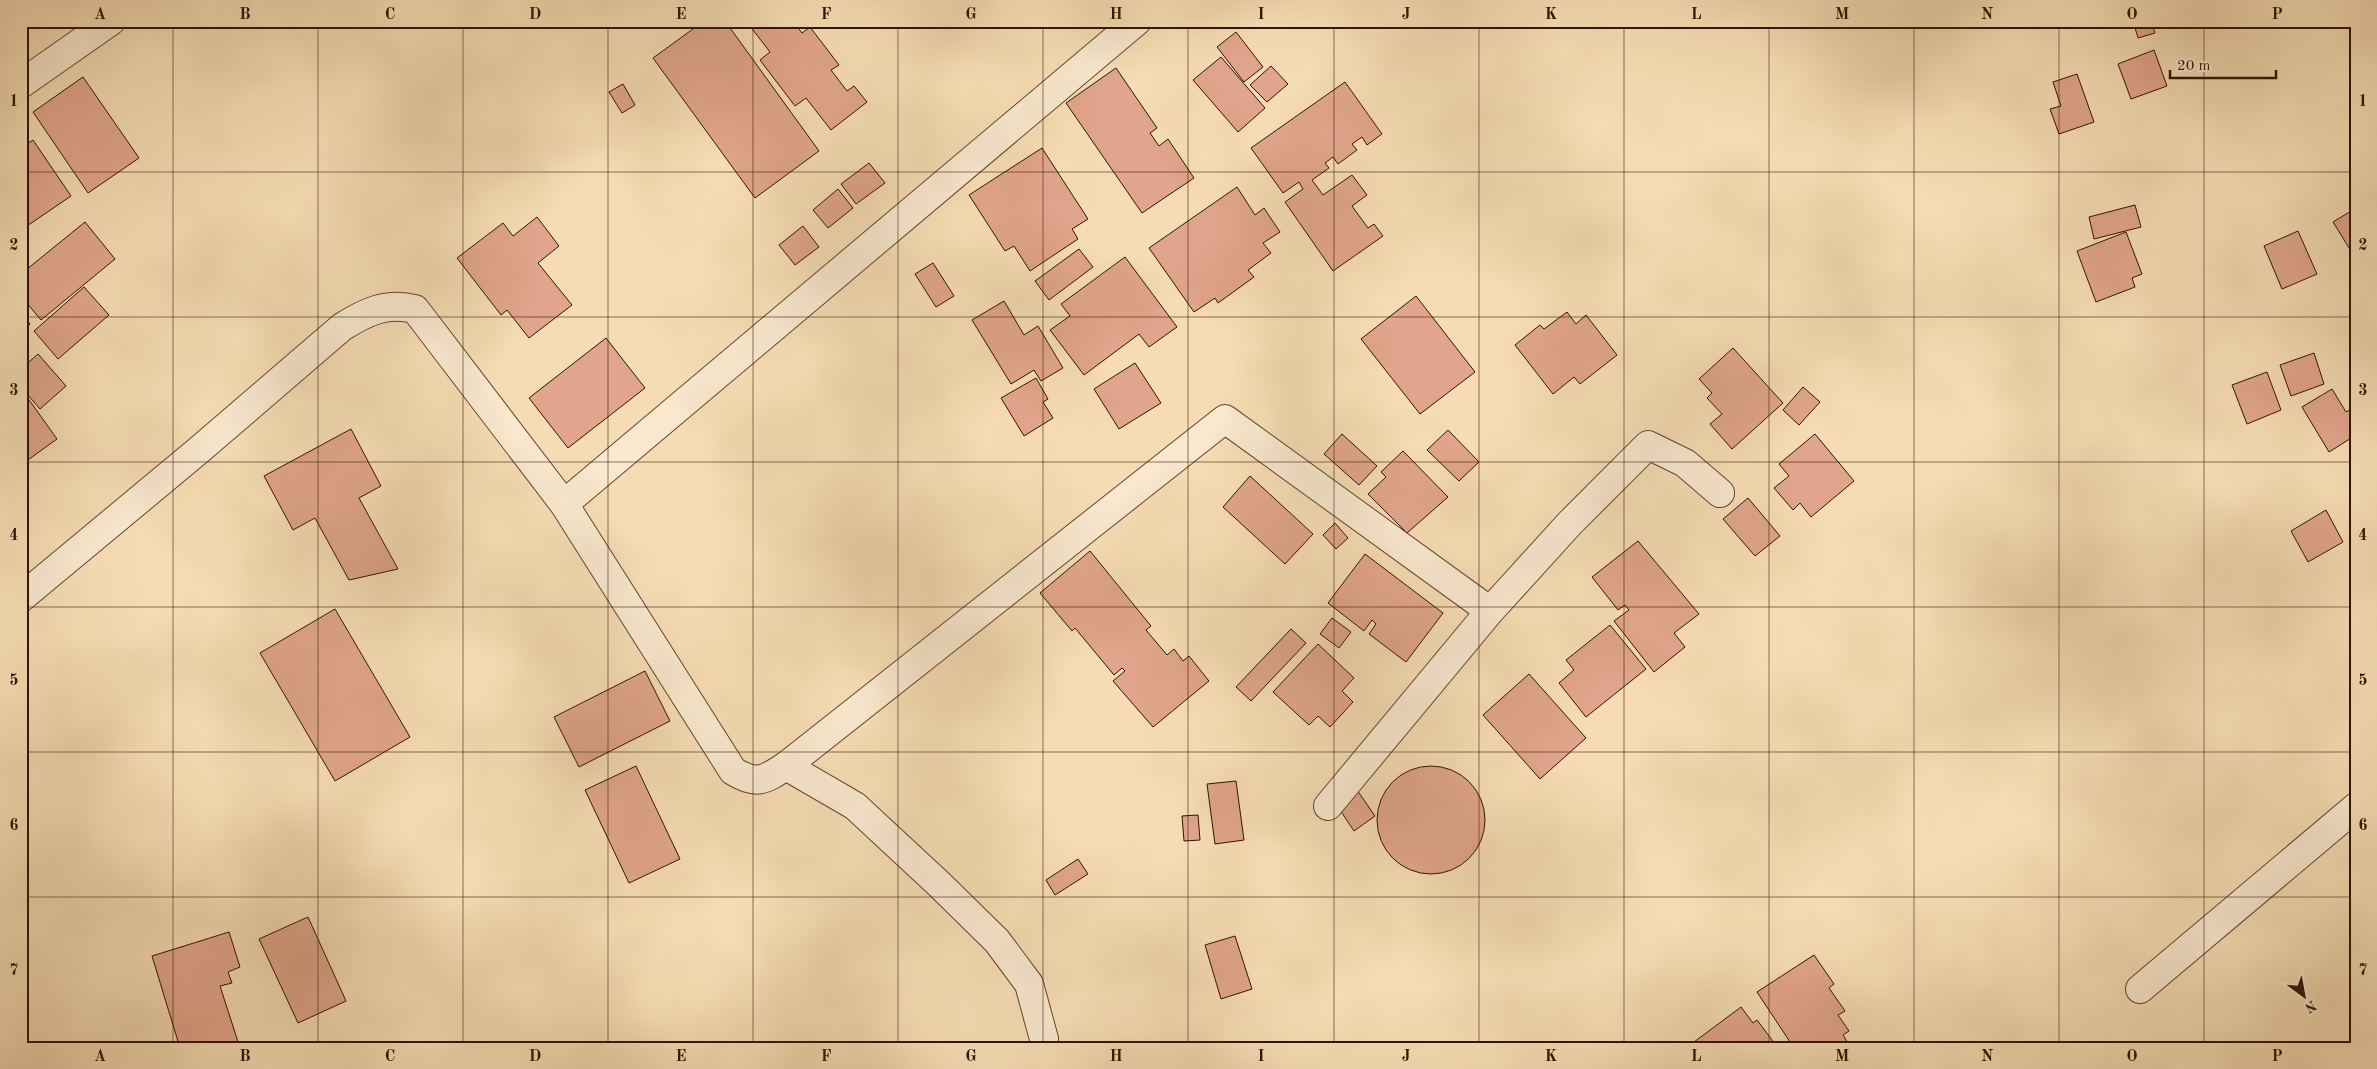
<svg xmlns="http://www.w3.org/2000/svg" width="2377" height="1069" font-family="'Old Standard TT',serif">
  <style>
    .building { fill: #e0a58c; stroke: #2f1301 }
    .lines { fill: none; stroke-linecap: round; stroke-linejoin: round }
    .minor-casing { stroke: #61452e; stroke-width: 30 }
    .minor { stroke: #f9e8ce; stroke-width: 28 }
    .grid { fill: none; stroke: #2f1301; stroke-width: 1; stroke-opacity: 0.55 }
    .neatline { fill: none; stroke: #2f1301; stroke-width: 2 }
    .grid-label { font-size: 16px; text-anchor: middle; font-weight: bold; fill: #2f1301 }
  </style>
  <rect width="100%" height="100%" fill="#f6dcb4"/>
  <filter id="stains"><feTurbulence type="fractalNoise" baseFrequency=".004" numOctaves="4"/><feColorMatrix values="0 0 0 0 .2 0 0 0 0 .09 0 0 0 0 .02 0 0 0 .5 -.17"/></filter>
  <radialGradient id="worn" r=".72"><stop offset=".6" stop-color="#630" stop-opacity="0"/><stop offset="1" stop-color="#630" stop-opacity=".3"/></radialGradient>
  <!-- building -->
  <g class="building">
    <path d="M704 21H725L819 151 755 198 653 58Z"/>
    <path d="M746 21H793L802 33 810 27 839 65 831 70 847 91 854 86 867 102 831 130 806 98 795 106 760 60 770 52Z"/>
    <path d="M2133 21H2151L2155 33 2138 38Z"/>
    <path d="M1236 32 1263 67 1244 82 1217 47Z"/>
    <path d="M2154 50 2167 86 2131 99 2118 64Z"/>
    <path d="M1221 57 1265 108 1238 132 1193 80Z"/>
    <path d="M1271 66 1288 84 1267 102 1250 85Z"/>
    <path d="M1116 68 1157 128 1150 133 1159 146 1168 139 1194 178 1142 213 1066 103Z"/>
    <path d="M2077 74 2094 122 2059 134 2050 109 2061 106 2053 82Z"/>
    <path d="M83 77 139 158 88 193 33 112Z"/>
    <path d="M1345 82 1382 134 1367 145 1362 137 1352 144 1357 150 1338 164 1333 157 1325 163 1329 168 1312 180 1323 195 1352 175 1367 195 1352 206 1368 228 1374 224 1383 236 1333 271 1285 202 1303 189 1299 182 1283 193 1251 148Z"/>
    <path d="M623 84 635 105 622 113 609 92Z"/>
    <path d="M33 140 71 196 24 228 21 225V148Z"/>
    <path d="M1042 148 1088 219 1072 229 1078 239 1030 271 1014 246 1005 251 969 195Z"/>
    <path d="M869 163 885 183 856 204 841 184Z"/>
    <path d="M1237 187 1255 215 1264 208 1280 232 1263 243 1271 253 1248 270 1254 277 1218 303 1215 298 1194 312 1149 248Z"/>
    <path d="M838 189 853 208 828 228 813 210Z"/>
    <path d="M2135 205 2141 227 2094 239 2089 217Z"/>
    <path d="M2356 208V259L2333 222Z"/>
    <path d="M537 217 559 246 538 263 572 305 529 338 507 310 501 315 457 258 503 223 513 236Z"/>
    <path d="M85 222 115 259 41 320 21 296V274Z"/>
    <path d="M803 226 819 247 795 265 779 245Z"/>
    <path d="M2298 231 2317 274 2282 289 2264 246Z"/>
    <path d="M2126 232 2142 274 2132 278 2135 287 2096 302 2077 251Z"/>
    <path d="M1079 249 1093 267 1049 300 1035 281Z"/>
    <path d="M1125 257 1177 327 1149 347 1139 334 1084 375 1050 330 1070 316 1061 304Z"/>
    <path d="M933 263 954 296 936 307 915 274Z"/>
    <path d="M84 287 109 315 58 359 34 331Z"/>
    <path d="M1416 296 1475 372 1420 414 1361 339Z"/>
    <path d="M1004 301 1024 335 1038 326 1063 368 1041 381 1034 370 1011 384 972 320Z"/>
    <path d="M1567 312 1576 324 1586 315 1617 355 1580 384 1574 377 1553 394 1515 345 1540 325 1544 329Z"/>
    <path d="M21 313 30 324 21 332Z"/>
    <path d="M606 338 645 388 568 448 529 398Z"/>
    <path d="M1733 348 1783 403 1732 449 1710 424 1722 414 1707 398 1712 393 1699 379Z"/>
    <path d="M2314 353 2324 384 2291 396 2280 365Z"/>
    <path d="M38 354 66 386 40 409 21 387V369Z"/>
    <path d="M1135 363 1161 403 1119 429 1094 389Z"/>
    <path d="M2267 372 2281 410 2247 424 2232 385Z"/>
    <path d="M1036 378 1048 399 1043 402 1053 418 1024 436 1001 398Z"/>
    <path d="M1803 387 1820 402 1799 425 1783 410Z"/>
    <path d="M2332 389 2346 412 2353 408 2356 413V435L2329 452 2302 407Z"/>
    <path d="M27 397 57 439 21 465V401Z"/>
    <path d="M351 429 381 486 359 498 398 569 349 580 315 518 293 530 264 476Z"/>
    <path d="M1448 430 1479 462 1459 481 1427 450Z"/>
    <path d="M1342 434 1377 466 1359 485 1324 454Z"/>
    <path d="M1815 434 1854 481 1811 517 1800 503 1793 510 1774 488 1789 476 1779 464Z"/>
    <path d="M1403 451 1448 497 1407 533 1368 494 1386 477 1381 472Z"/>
    <path d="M1250 476 1313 534 1285 564 1223 507Z"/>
    <path d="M1748 498 1780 536 1755 556 1723 519Z"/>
    <path d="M2326 510 2343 542 2308 562 2291 531Z"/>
    <path d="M1335 523 1348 538 1336 549 1323 535Z"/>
    <path d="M1638 541 1699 614 1674 633 1685 647 1654 672 1614 621 1629 610 1625 605 1618 610 1592 577Z"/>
    <path d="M1090 551 1151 626 1146 630 1167 655 1174 649 1183 661 1189 656 1209 681 1153 727 1113 681 1125 671 1122 668 1114 675 1075 628 1072 631 1040 593Z"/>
    <path d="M1365 554 1443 613 1406 662 1369 634 1376 624 1372 620 1364 631 1328 603Z"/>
    <path d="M335 609 410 737 335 781 260 653Z"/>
    <path d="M1332 618 1351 632 1339 648 1320 634Z"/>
    <path d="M1610 625 1646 669 1586 717 1559 683 1574 670 1566 660Z"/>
    <path d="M1291 629 1306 643 1251 701 1236 687Z"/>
    <path d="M1318 644 1354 678 1342 691 1353 702 1330 727 1318 716 1309 725 1273 692Z"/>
    <path d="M645 671 670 721 579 767 554 717Z"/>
    <path d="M1529 674 1586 738 1540 779 1483 715Z"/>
    <circle cx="1431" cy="820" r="54"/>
    <path d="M636 766 680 859 629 883 585 790Z"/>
    <path d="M1236 781 1244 840 1215 844 1207 784Z"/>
    <path d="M1355 787 1375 816 1354 831 1334 801Z"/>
    <path d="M1198 815 1200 840 1184 841 1182 816Z"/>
    <path d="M1078 859 1088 874 1055 895 1046 880Z"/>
    <path d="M308 917 346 1001 298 1023 259 939Z"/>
    <path d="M229 932 240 967 228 972 232 983 220 986 240 1048H180L152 956Z"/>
    <path d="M1235 936 1252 989 1221 999 1205 945Z"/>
    <path d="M1814 955 1834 984 1829 988 1845 1011 1838 1015 1849 1031 1843 1035 1851 1048H1794L1757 992Z"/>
    <path d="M1741 1007 1753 1023 1757 1020 1778 1048H1692L1690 1045Z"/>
  </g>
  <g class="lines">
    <!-- minor casing -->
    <g class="minor-casing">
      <g id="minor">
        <path d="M21 84 111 21"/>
        <path d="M564 504 1137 21"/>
        <path d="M21 598 199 450 342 327C366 312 386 302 415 309L564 504 733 771C757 785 763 781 786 766L1225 419 1490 611"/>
        <path d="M786 766 855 806 939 884 997 941 1029 984 1044 1039"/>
        <path d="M1328 806 1490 611 1570 523 1648 445 1685 463 1720 493"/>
        <path d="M2140 989 2356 807"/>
      </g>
    </g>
    <!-- minor -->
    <use href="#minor" class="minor"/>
  </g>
  <!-- grid -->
  <path class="grid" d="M173 21V1048M318 21V1048M463 21V1048M608 21V1048M753 21V1048M898 21V1048M1043 21V1048M1188 21V1048M1334 21V1048M1479 21V1048M1624 21V1048M1769 21V1048M1914 21V1048M2059 21V1048M2204 21V1048M21 172H2356M21 317H2356M21 462H2356M21 607H2356M21 752H2356M21 897H2356"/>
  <!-- margin -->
  <rect width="2377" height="1069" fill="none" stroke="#f6dcb4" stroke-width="55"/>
  <!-- north arrow -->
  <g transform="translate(2304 996) rotate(148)" stroke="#f9e8ce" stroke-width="4" paint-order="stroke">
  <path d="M0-4L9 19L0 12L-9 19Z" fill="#2f1301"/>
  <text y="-8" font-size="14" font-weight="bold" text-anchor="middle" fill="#2f1301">N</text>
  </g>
  <!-- scale -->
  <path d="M2170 70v8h106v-8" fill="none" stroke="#2f1301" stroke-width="2.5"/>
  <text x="2177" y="70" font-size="15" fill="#2f1301" stroke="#f9e8ce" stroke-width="4" paint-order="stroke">20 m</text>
  <rect x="28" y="28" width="2322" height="1014" class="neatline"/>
  <g class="grid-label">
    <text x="100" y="19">A</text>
    <text x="245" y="19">B</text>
    <text x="390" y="19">C</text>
    <text x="535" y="19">D</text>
    <text x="681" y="19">E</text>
    <text x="826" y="19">F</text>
    <text x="971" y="19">G</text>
    <text x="1116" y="19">H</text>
    <text x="1261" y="19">I</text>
    <text x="1406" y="19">J</text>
    <text x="1551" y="19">K</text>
    <text x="1696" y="19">L</text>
    <text x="1842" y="19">M</text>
    <text x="1987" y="19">N</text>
    <text x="2132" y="19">O</text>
    <text x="2277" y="19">P</text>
    <text x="14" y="106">1</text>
    <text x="2363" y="106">1</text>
    <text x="14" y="250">2</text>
    <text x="2363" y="250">2</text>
    <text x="14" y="395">3</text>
    <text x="2363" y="395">3</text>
    <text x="14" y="540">4</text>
    <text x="2363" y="540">4</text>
    <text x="14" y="685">5</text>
    <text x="2363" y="685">5</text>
    <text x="14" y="830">6</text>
    <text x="2363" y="830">6</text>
    <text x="14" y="975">7</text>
    <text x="2363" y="975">7</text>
    <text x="100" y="1061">A</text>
    <text x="245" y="1061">B</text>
    <text x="390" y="1061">C</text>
    <text x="535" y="1061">D</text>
    <text x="681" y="1061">E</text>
    <text x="826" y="1061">F</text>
    <text x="971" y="1061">G</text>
    <text x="1116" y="1061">H</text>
    <text x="1261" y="1061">I</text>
    <text x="1406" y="1061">J</text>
    <text x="1551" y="1061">K</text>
    <text x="1696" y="1061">L</text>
    <text x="1842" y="1061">M</text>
    <text x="1987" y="1061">N</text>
    <text x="2132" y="1061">O</text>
    <text x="2277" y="1061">P</text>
  </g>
  <rect width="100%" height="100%" filter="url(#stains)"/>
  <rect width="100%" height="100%" fill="url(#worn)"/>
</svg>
